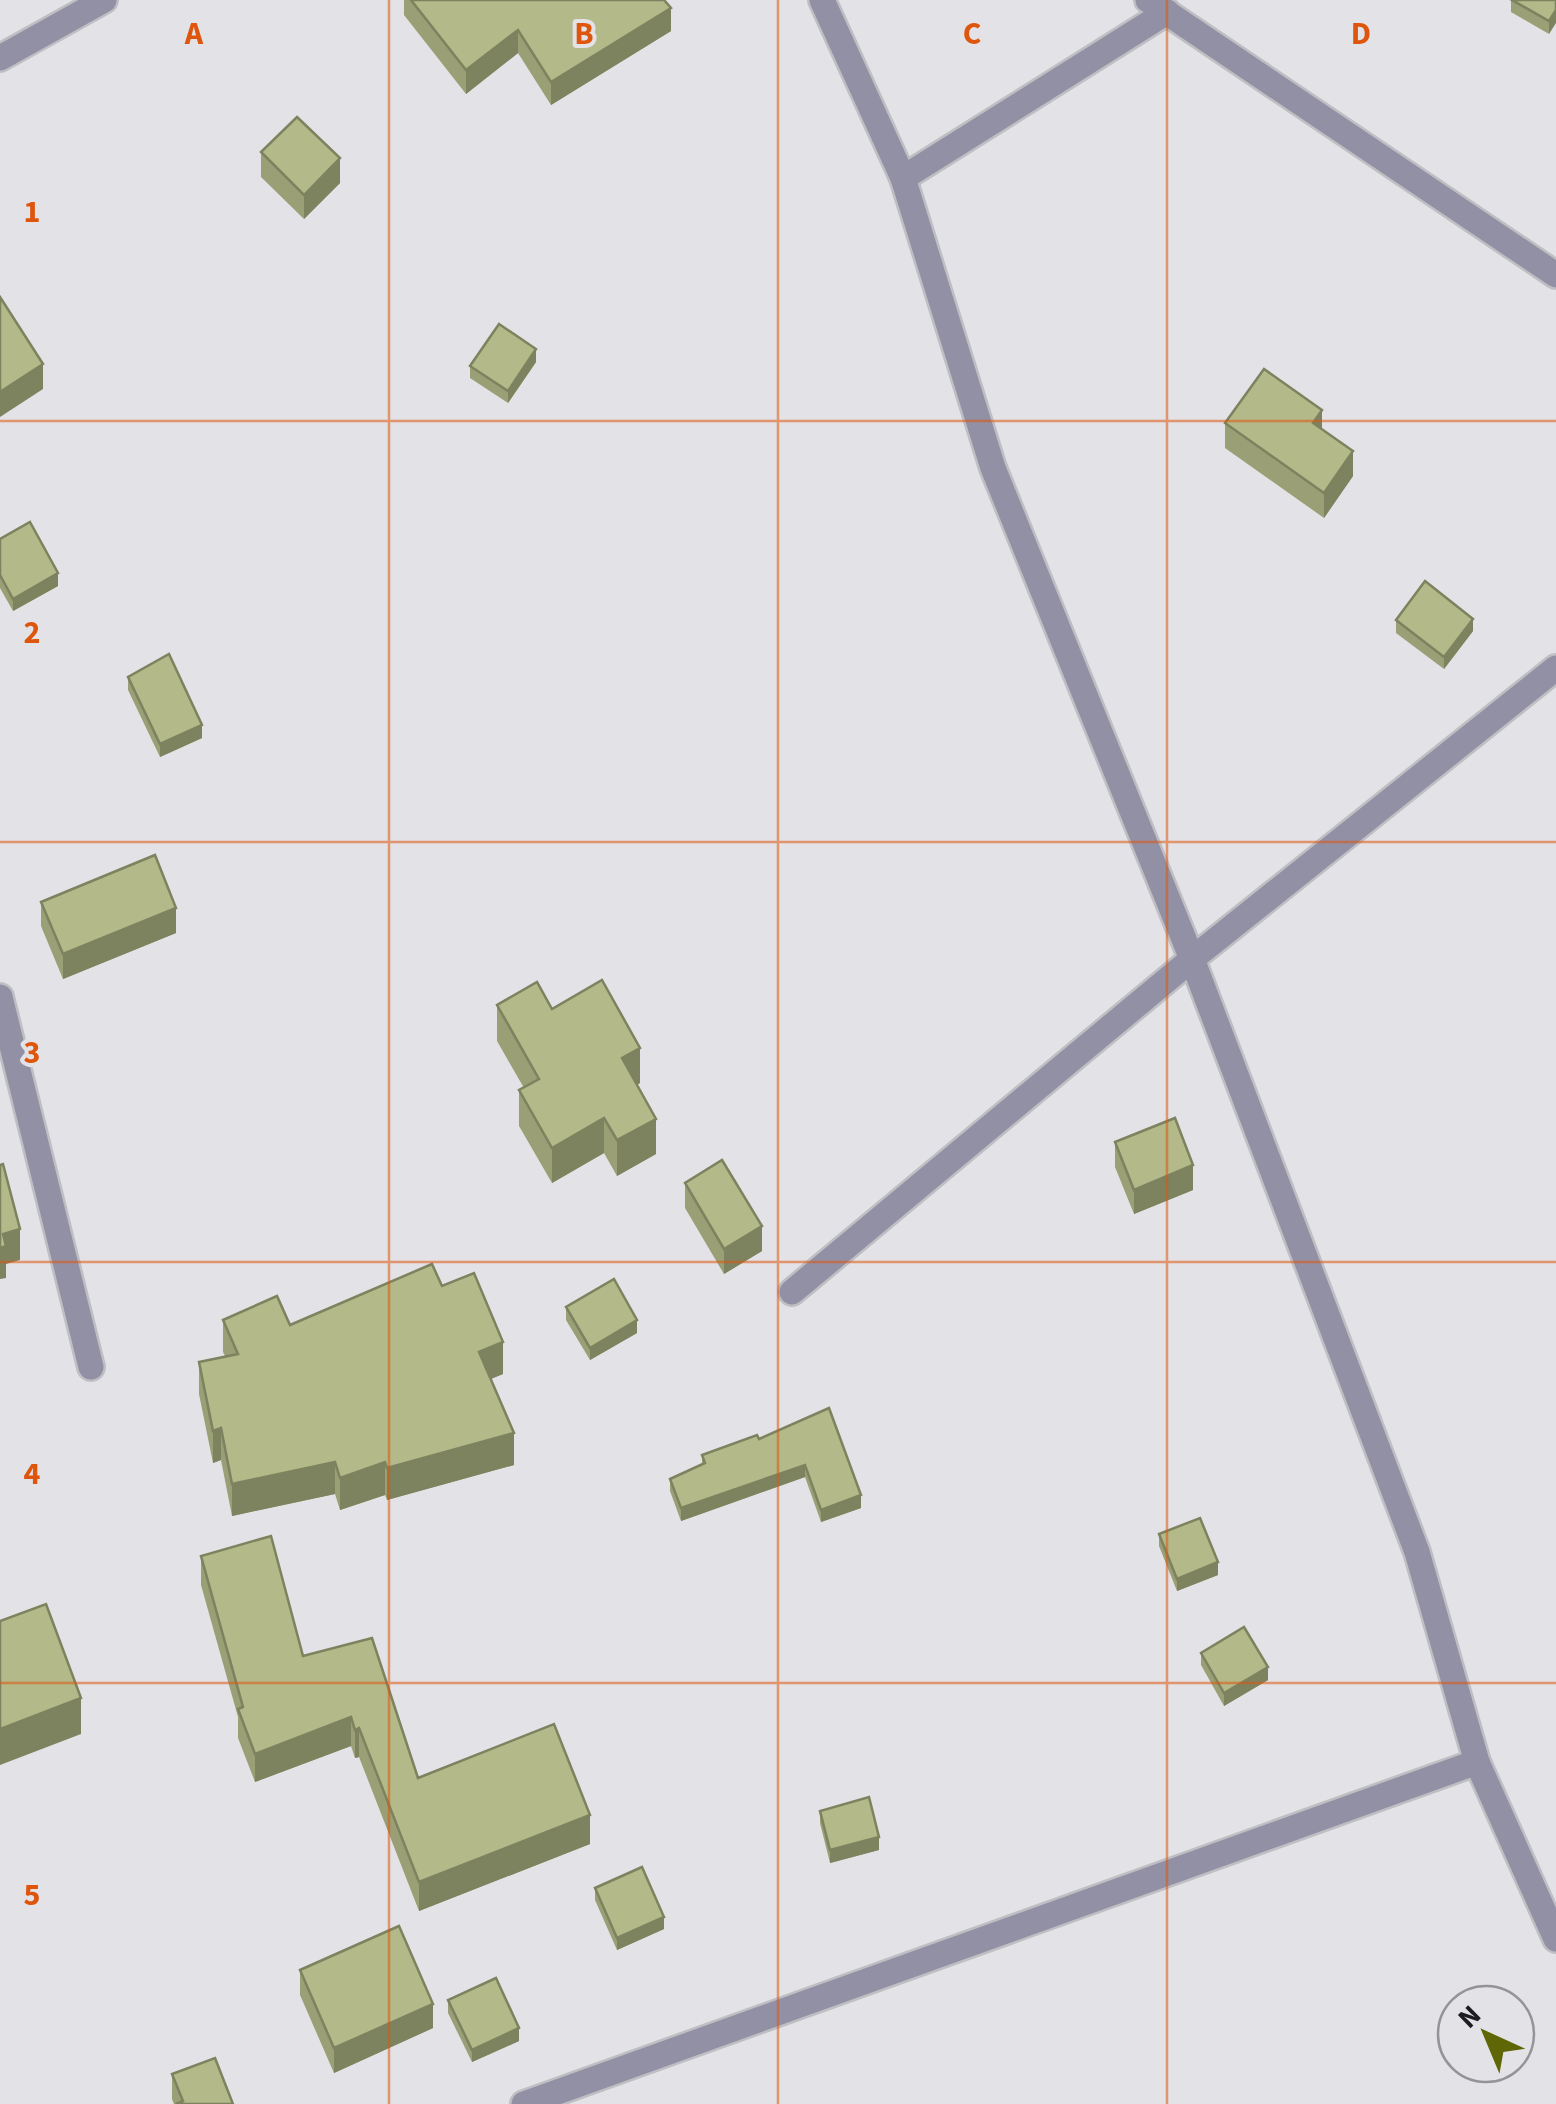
<svg xmlns="http://www.w3.org/2000/svg" width="1556" height="2104" font-family="'Source Sans 3',sans-serif">
  <style>
    .lines { fill: none; stroke-linecap: round; stroke-linejoin: round }
    .minor-casing { stroke: #bfbfc3; stroke-width: 30 }
    .minor { stroke: #9290a5; stroke-width: 25 }
    .wall { fill: #9a9f75 }
    .shaded-wall { fill: #7d825f }
    .building { fill: #b3b988; stroke: #7d825f; stroke-width: 2.5 }
    .grid { fill: none; stroke: #de560d; stroke-width: 2.5; stroke-opacity: 0.55 }
    .grid-label { font-size: 32px; text-anchor: middle; font-weight: bold; fill: #de560d; stroke: #e3e3e7; stroke-width: 8; stroke-linejoin: round; paint-order: stroke }
  </style>
  <rect width="100%" height="100%" fill="#e3e3e7"/>
  <g class="lines">
    <!-- minor casing -->
    <g class="minor-casing">
      <g id="minor">
        <path d="M822 0 903 178 993 468 1192 959 1417 1552 1477 1762 1556 1939"/>
        <path d="M1148 0 1556 275"/>
        <path d="M0 58 104 0"/>
        <path d="M903 178 1167 12"/>
        <path d="M0 997 91 1367"/>
        <path d="M792 1292 1192 959 1556 668"/>
        <path d="M524 2104 1477 1762"/>
      </g>
    </g>
    <!-- minor -->
    <use href="#minor" class="minor"/>
  </g>
  <!-- wall -->
  <g class="wall">
    <path d="M404 0H664L671 31 551 105 518 53 466 94 404 15Z"/>
    <path d="M1511 0H1556L1549 34 1511 12Z"/>
    <path d="M261 152 340 183 304 219 261 177Z"/>
    <path d="M536 362 508 403 470 378V366Z"/>
    <path d="M1225 423 1322 430 1353 476 1324 518 1225 448Z"/>
    <path d="M0 539 58 586 13 611 0 588Z"/>
    <path d="M1396 620 1473 631 1444 669 1396 633Z"/>
    <path d="M128 677 202 738 160 757 128 690Z"/>
    <path d="M41 902 176 933 63 979 41 926Z"/>
    <path d="M497 1005 552 1009 640 1083 637 1085 656 1154 617 1176 604 1153 552 1183 519 1126V1090L524 1088 497 1041Z"/>
    <path d="M1115 1142 1193 1190 1134 1214 1115 1167Z"/>
    <path d="M685 1183 762 1251 724 1274 685 1208Z"/>
    <path d="M442 1286 503 1374 490 1379 514 1465 387 1500 385 1495 340 1510 335 1494 232 1516 221 1460 213 1463 199 1394V1362L225 1356 223 1352V1320L290 1325Z"/>
    <path d="M566 1307 637 1333 590 1360 566 1320Z"/>
    <path d="M829 1408 861 1508 821 1522 805 1477 681 1521 670 1491V1479L702 1464V1455L759 1439Z"/>
    <path d="M1159 1534 1218 1575 1177 1591 1159 1546Z"/>
    <path d="M201 1556 303 1656 418 1778 590 1844 419 1911 359 1757 355 1758 351 1746 255 1782 238 1738V1717L201 1585Z"/>
    <path d="M1201 1653 1268 1680 1224 1706 1201 1665Z"/>
    <path d="M820 1811 879 1850 830 1863 820 1823Z"/>
    <path d="M595 1888 664 1929 617 1950 595 1900Z"/>
    <path d="M300 1970 433 2028 334 2073 300 1995Z"/>
    <path d="M448 2000 519 2041 472 2062 448 2013Z"/>
    <path d="M172 2074 233 2104H174L172 2099Z"/>
  </g>
  <!-- shaded-wall -->
  <g class="shaded-wall">
    <path d="M671 8V31L551 105V82Z"/>
    <path d="M1556 10V23L1549 34V21Z"/>
    <path d="M518 30V53L466 94V70Z"/>
    <path d="M340 158V183L304 219V195Z"/>
    <path d="M536 349V362L508 403V391Z"/>
    <path d="M43 364V389L0 417V392Z"/>
    <path d="M1322 410V435L1313 423Z"/>
    <path d="M1353 451V476L1324 518V493Z"/>
    <path d="M58 573V586L13 611V599Z"/>
    <path d="M1473 619V631L1444 669V657Z"/>
    <path d="M202 725V738L160 757V744Z"/>
    <path d="M176 908V933L63 979V954Z"/>
    <path d="M640 1048V1083L622 1093V1058Z"/>
    <path d="M604 1118V1153L552 1183V1148Z"/>
    <path d="M656 1119V1154L617 1176V1140Z"/>
    <path d="M1193 1165V1190L1134 1214V1190Z"/>
    <path d="M762 1226V1251L724 1274V1249Z"/>
    <path d="M20 1229V1260L6 1264V1278L0 1279V1248L3 1234Z"/>
    <path d="M637 1320V1333L590 1360V1348Z"/>
    <path d="M503 1342V1374L479 1384V1352Z"/>
    <path d="M221 1428V1460L213 1463V1431Z"/>
    <path d="M514 1433V1465L387 1500V1468Z"/>
    <path d="M335 1462V1494L232 1516V1484Z"/>
    <path d="M385 1462V1495L340 1510V1478Z"/>
    <path d="M805 1465V1477L681 1521V1508Z"/>
    <path d="M861 1495V1508L821 1522V1510Z"/>
    <path d="M1218 1562V1575L1177 1591V1579Z"/>
    <path d="M1268 1667V1680L1224 1706V1693Z"/>
    <path d="M81 1698V1734L0 1765V1729Z"/>
    <path d="M351 1717V1746L255 1782V1754Z"/>
    <path d="M359 1728V1757L355 1758V1730Z"/>
    <path d="M590 1815V1844L419 1911V1882Z"/>
    <path d="M879 1837V1850L830 1863V1850Z"/>
    <path d="M664 1917V1929L617 1950V1938Z"/>
    <path d="M433 2004V2028L334 2073V2048Z"/>
    <path d="M519 2028V2041L472 2062V2050Z"/>
  </g>
  <!-- building -->
  <g class="building">
    <path d="M411 0H664L671 8 551 82 518 30 466 70Z"/>
    <path d="M1512 0H1556V10L1549 21Z"/>
    <path d="M297 117 340 158 304 195 261 152Z"/>
    <path d="M0 297 43 364 0 392Z"/>
    <path d="M499 324 536 349 508 391 470 366Z"/>
    <path d="M1264 369 1322 410 1313 423 1353 451 1324 493 1225 423Z"/>
    <path d="M30 522 58 573 13 599 0 575V539Z"/>
    <path d="M1425 581 1473 619 1444 657 1396 620Z"/>
    <path d="M169 654 202 725 160 744 128 677Z"/>
    <path d="M155 855 176 908 63 954 41 902Z"/>
    <path d="M602 980 640 1048 622 1058 656 1119 617 1140 604 1118 552 1148 519 1090 539 1079 497 1005 537 982 552 1009Z"/>
    <path d="M1175 1118 1193 1165 1134 1190 1115 1142Z"/>
    <path d="M722 1160 762 1226 724 1249 685 1183Z"/>
    <path d="M3 1164 20 1229 3 1234 6 1246 0 1248V1165Z"/>
    <path d="M432 1264 442 1286 474 1273 503 1342 479 1352 514 1433 387 1468 385 1462 340 1478 335 1462 232 1484 221 1428 213 1431 199 1362 238 1354 223 1320 277 1296 290 1325Z"/>
    <path d="M614 1279 637 1320 590 1348 566 1307Z"/>
    <path d="M829 1408 861 1495 821 1510 805 1465 681 1508 670 1479 705 1463 702 1455 757 1435 759 1439Z"/>
    <path d="M1200 1518 1218 1562 1177 1579 1159 1534Z"/>
    <path d="M271 1536 303 1656 372 1638 418 1778 554 1724 590 1815 419 1882 359 1728 355 1730 351 1717 255 1754 238 1709 243 1707 201 1556Z"/>
    <path d="M46 1604 81 1698 0 1729V1621Z"/>
    <path d="M1244 1627 1268 1667 1224 1693 1201 1653Z"/>
    <path d="M869 1797 879 1837 830 1850 820 1811Z"/>
    <path d="M642 1867 664 1917 617 1938 595 1888Z"/>
    <path d="M399 1926 433 2004 334 2048 300 1970Z"/>
    <path d="M496 1978 519 2028 472 2050 448 2000Z"/>
    <path d="M215 2058 233 2104H176L183 2101 172 2074Z"/>
  </g>
  <!-- grid -->
  <path class="grid" d="M389 0V2104M778 0V2104M1167 0V2104M0 421H1556M0 842H1556M0 1262H1556M0 1683H1556"/>
  <g class="grid-label">
    <text x="194" y="44">A</text>
    <text x="584" y="44">B</text>
    <text x="972" y="44">C</text>
    <text x="1361" y="44">D</text>
    <text x="32" y="222">1</text>
    <text x="32" y="643">2</text>
    <text x="32" y="1063">3</text>
    <text x="32" y="1484">4</text>
    <text x="32" y="1905">5</text>
  </g>
  <!-- north arrow -->
  <g transform="translate(1486 2034) rotate(316)"><circle r="48" fill="#e3e3e7" stroke="#949397" stroke-width="2.5"/>
  <path d="M0-8L18 38L0 25L-18 38Z" fill="#5f6605"/>
  <text y="-15" font-size="28" font-weight="bold" text-anchor="middle" fill="#1d1c1e">N</text>
  </g>
</svg>
